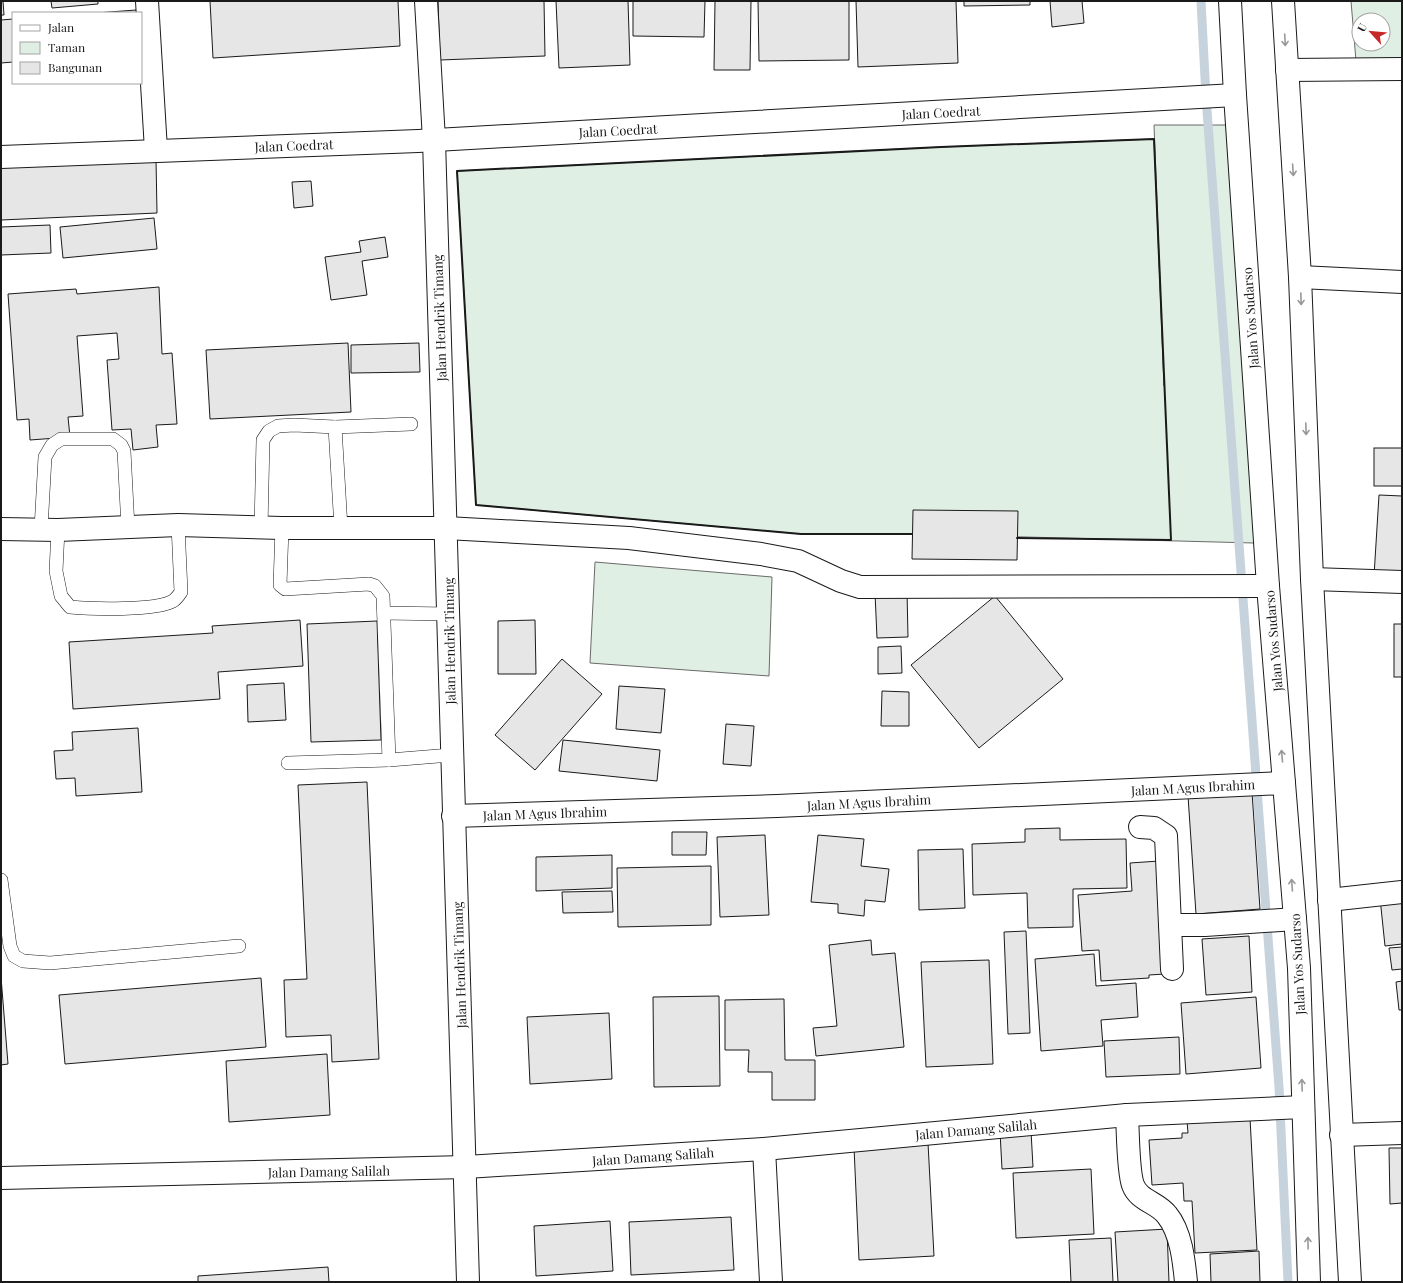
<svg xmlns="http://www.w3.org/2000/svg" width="1403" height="1283" font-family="'Playfair Display',serif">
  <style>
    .green { fill: #e0efe3; stroke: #6a6a6a; fill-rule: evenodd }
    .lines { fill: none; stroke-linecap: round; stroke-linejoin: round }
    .stream { stroke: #c6d2dc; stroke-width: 9 }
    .building { fill: #e6e6e6; stroke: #1a1a1a }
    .lane-casing { stroke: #1a1a1a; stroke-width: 14 }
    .street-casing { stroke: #1a1a1a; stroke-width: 24 }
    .secondary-casing { stroke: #1a1a1a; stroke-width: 24 }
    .primary-casing { stroke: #1a1a1a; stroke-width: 24 }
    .lane { stroke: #fff; stroke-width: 13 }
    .street { stroke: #fff; stroke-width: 22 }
    .secondary { stroke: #fff; stroke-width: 22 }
    .primary { stroke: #fff; stroke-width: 22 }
    .wall { stroke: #1a1a1a; stroke-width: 2 }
    .oneway { stroke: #989898 }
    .labels { text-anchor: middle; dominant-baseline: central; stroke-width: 3; stroke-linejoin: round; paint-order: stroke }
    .street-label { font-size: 13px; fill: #1a1a1a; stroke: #fff }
  </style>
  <rect width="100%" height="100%" fill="#fff"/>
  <!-- green -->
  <g class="green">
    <path d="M1351 1H1402V62L1356 61ZM1359 20H1383V44H1359Z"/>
    <path d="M1154 125H1230L1254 543 912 534H801L476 505 457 171 941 147 1154 139 1164 386Z"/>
    <path d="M595 562 772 577 769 676 590 663Z"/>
  </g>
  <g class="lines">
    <!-- stream -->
    <path class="stream" d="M1201 1 1206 97 1279 1087 1288 1282"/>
  </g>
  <!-- building -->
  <g class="building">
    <path d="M1 1H3L4 15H1Z"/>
    <path d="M51 1H98V4L52 8Z"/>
    <path d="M210 1H398L400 46 213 58Z"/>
    <path d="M438 1H544L545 56 440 60Z"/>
    <path d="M556 1H628L630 65 559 68Z"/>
    <path d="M633 1H705L704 37 633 36Z"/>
    <path d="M715 1H751L750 70H714Z"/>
    <path d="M758 1H849V60L759 61Z"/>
    <path d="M856 1H956L958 63 858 67Z"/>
    <path d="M964 1H1030V5L964 6Z"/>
    <path d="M1050 1H1082L1084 23 1052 27Z"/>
    <path d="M136 10 137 13H96Z"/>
    <path d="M13 19V62L1 63V20Z"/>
    <path d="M156 159 157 213 1 220V166Z"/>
    <path d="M311 181 313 206 294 208 292 182Z"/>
    <path d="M154 218 157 249 63 258 60 227Z"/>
    <path d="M50 225 51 253 1 255V227Z"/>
    <path d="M385 237 388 257 362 261 367 295 331 300 325 257 361 252 359 241Z"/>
    <path d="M159 287 162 354 172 353 177 424 156 425 158 447 133 450 131 429 112 430 107 360 119 359 117 333 77 336 83 416 68 417 70 437 30 440 29 419 17 420 8 294 76 289 77 294Z"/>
    <path d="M348 343 351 412 210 419 206 350Z"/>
    <path d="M419 343 420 372 351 373V345Z"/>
    <rect x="1374" y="448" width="28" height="38"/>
    <path d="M1379 495 1402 496V577L1374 576Z"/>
    <path d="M913 510 1018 511 1017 560 912 559Z"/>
    <path d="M907 591 908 637 877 638 875 593Z"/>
    <path d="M995 596 1063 679 979 748 911 665Z"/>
    <path d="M300 620 303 666 218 672 220 699 73 709 69 642 213 633 212 626Z"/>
    <path d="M535 620 536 674H498V621Z"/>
    <path d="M377 621 381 740 311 742 307 624Z"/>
    <rect x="1394" y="624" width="8" height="53"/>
    <path d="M901 646 902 673 878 674V647Z"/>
    <path d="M562 659 602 694 535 770 495 735Z"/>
    <path d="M284 683 286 720 248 722 247 685Z"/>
    <path d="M619 686 665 689 661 733 616 729Z"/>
    <path d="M882 691 909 692V726H881Z"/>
    <path d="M726 724 754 726 751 766 723 764Z"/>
    <path d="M138 728 142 792 76 796 75 778 56 779 54 751 73 750 72 732Z"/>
    <path d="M563 740 660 750 657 781 559 771Z"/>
    <path d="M367 782 379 1059 332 1062 331 1035 286 1037 284 980 307 979 298 785Z"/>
    <path d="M1252 792 1260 909 1196 914 1188 796Z"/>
    <path d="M1060 828V840L1126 839 1127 888 1073 889V927L1028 928 1027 893 973 895 972 844 1025 842V829Z"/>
    <path d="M672 832H707L706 855H672Z"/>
    <path d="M765 835 769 915 720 917 717 837Z"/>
    <path d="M818 835 864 839 861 866 889 869 885 902 865 900 864 916 838 913V904L811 902Z"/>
    <path d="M963 849 965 908 919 910 918 850Z"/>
    <path d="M612 855V888L536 891V857Z"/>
    <path d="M1159 861 1165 974 1149 975V978L1101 981 1099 950 1082 951 1078 895 1132 891 1130 863Z"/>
    <path d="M711 866V925L618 927 617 868Z"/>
    <path d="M612 891 613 912 563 913 562 892Z"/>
    <path d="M1402 895V944L1385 946 1380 898Z"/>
    <path d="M1026 931 1030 1033 1008 1034 1004 932Z"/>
    <path d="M1249 936 1252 992 1206 995 1202 939Z"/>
    <path d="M871 940 872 955 895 953 904 1047 816 1056 813 1028 837 1026 829 945Z"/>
    <path d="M1402 947V969L1392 970 1389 948Z"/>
    <path d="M1094 954 1096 986 1136 983 1138 1017 1101 1020 1103 1046 1041 1051 1035 959Z"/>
    <path d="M989 960 993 1064 926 1067 921 962Z"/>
    <path d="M1 977 8 1064 1 1065Z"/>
    <path d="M261 978 266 1047 65 1064 59 995Z"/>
    <path d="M1402 981V1010H1399L1396 982Z"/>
    <path d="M719 996 720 1086 654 1087 653 997Z"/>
    <path d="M1256 997 1261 1068 1186 1074 1181 1003Z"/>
    <path d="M784 999 785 1060H815V1100H772V1072H748L749 1050H725V1000Z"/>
    <path d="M609 1013 612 1079 530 1084 527 1017Z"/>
    <path d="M1179 1037 1180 1074 1106 1077 1104 1041Z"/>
    <path d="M327 1054 330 1115 229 1122 226 1061Z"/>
    <path d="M1250 1118 1257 1250 1195 1253 1192 1201H1184L1183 1183 1152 1185 1149 1140 1182 1138V1133H1188L1187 1121Z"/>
    <path d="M1031 1131 1033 1167 1002 1169 1000 1132Z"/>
    <path d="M928 1143 934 1256 859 1260 854 1147Z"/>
    <path d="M1389 1148H1402V1203L1390 1204Z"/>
    <path d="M1091 1169 1094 1234 1016 1238 1013 1173Z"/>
    <path d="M731 1217 734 1270 631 1275 629 1222Z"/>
    <path d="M610 1221 613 1271 536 1276 534 1226Z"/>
    <path d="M1167 1229 1169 1282H1118L1115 1232Z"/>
    <path d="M1111 1238 1113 1282H1071L1069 1240Z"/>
    <path d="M1259 1251 1260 1282H1211L1210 1254Z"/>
    <path d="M328 1267 329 1282H198V1276Z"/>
  </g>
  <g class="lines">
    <!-- lane casing -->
    <g class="lane-casing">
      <g id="lane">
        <path d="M335 427 341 528"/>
        <path d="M261 528 263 440 269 431 278 426 294 425 335 427 411 424"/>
        <path d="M282 528 280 585 285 589 369 584 375 586 383 596 389 760"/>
        <path d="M41 529 45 457 52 445 61 439H113L121 445 124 451 128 528"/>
        <path d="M58 530 56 571 61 596 70 607C91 609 156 611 173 601 176 599 179 595 181 592L178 525"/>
        <path d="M384 613 448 614"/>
        <path d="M288 763 389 760 451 755"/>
        <path d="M1 880 10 946 14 956 23 961 50 963 239 946"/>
      </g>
    </g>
    <!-- street casing -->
    <g class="street-casing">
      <g id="street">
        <path d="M147 1 156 150"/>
        <path d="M426 1 434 140 468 1282"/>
        <path d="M1287 70 1402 69"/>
        <path d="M1300 277 1402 282"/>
        <path d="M1 529 58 530 178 525 282 528H446L629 538 761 554 798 561 841 581 860 587 1268 586"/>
        <path d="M1312 579 1402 582"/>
        <path d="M453 816 777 806 1284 783"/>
        <path d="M1140 827 1154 828 1166 836 1170 925H1205L1295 919"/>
        <path d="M1329 900 1402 892"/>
        <path d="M1170 925 1172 969"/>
        <path d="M1127 1115C1128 1132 1128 1172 1133 1185 1139 1201 1157 1202 1167 1215 1181 1232 1184 1261 1186 1282"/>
        <path d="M1341 1135 1402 1133"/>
        <path d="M764 1149 771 1282"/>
        <path d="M1 1178 466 1167 764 1149 1127 1115 1303 1107"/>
      </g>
    </g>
    <!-- secondary casing -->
    <g class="secondary-casing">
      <path id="secondary" d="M1 157 418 141 1235 95"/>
    </g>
    <!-- primary casing -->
    <g class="primary-casing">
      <g id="primary">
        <path d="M1230 1 1235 95 1268 586 1299 968 1309 1282"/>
        <path d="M1283 1 1300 277 1312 579 1350 1282"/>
      </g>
    </g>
    <!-- lane -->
    <use href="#lane" class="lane"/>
    <!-- street -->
    <use href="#street" class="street"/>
    <!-- secondary -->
    <use href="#secondary" class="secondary"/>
    <!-- primary -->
    <use href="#primary" class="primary"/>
    <!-- wall -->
    <path class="wall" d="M912 534H801L476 505 457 171 941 147 1154 139 1171 540 1017 538"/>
  </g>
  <!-- one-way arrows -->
  <defs><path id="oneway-shaft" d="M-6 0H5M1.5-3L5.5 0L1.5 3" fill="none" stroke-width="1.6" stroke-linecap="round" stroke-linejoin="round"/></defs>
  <g class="oneway">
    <use href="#oneway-shaft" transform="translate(1285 40) rotate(87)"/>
    <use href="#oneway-shaft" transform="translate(1293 170) rotate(86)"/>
    <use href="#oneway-shaft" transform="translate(1301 299) rotate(88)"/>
    <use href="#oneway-shaft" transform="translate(1306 429) rotate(88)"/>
    <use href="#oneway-shaft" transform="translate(1282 756) rotate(-95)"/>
    <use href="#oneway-shaft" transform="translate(1292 885) rotate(-94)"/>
    <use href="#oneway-shaft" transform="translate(1302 1085) rotate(-92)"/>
    <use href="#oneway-shaft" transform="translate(1308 1243) rotate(-91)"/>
  </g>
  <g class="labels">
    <!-- street labels -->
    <g class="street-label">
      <text transform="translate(941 112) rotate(-3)">Jalan Coedrat</text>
      <text transform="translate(618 130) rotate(-3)">Jalan Coedrat</text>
      <text transform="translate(294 145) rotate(-2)">Jalan Coedrat</text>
      <text transform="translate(439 318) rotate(-92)">Jalan Hendrik Timang</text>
      <text transform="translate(1250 318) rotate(-94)">Jalan Yos Sudarso</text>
      <text transform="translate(449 641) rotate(-91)">Jalan Hendrik Timang</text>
      <text transform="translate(1273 641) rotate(-95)">Jalan Yos Sudarso</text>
      <text transform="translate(1193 787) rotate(-3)">Jalan M Agus Ibrahim</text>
      <text transform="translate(869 802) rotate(-3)">Jalan M Agus Ibrahim</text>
      <text transform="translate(545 813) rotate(-2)">Jalan M Agus Ibrahim</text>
      <text transform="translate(1297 964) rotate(-93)">Jalan Yos Sudarso</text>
      <text transform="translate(459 965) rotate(-92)">Jalan Hendrik Timang</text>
      <text transform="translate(976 1129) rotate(-5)">Jalan Damang Salilah</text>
      <text transform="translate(653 1156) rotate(-4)">Jalan Damang Salilah</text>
      <text transform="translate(329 1171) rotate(-1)">Jalan Damang Salilah</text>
    </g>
  </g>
  <!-- border -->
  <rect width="1403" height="1283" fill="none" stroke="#1a1a1a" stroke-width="4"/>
  <!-- legend -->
  <rect x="12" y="12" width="130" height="72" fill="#ffffff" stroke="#a3a3a3"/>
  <rect x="20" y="25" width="20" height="6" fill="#ffffff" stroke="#a3a3a3"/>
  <text x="48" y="32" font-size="12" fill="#1a1a1a">Jalan</text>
  <rect x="20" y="42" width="20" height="12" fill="#e0efe3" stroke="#a3a3a3"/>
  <text x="48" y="52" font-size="12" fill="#1a1a1a">Taman</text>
  <rect x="20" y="62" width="20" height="12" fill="#e6e6e6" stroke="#a3a3a3"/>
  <text x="48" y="72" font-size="12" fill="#1a1a1a">Bangunan</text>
  <!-- north arrow -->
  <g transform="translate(1371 32) rotate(297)"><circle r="19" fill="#ffffff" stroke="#a3a3a3"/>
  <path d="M0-3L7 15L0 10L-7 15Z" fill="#c62828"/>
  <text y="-6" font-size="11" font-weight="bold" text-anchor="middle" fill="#1a1a1a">U</text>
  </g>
</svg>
